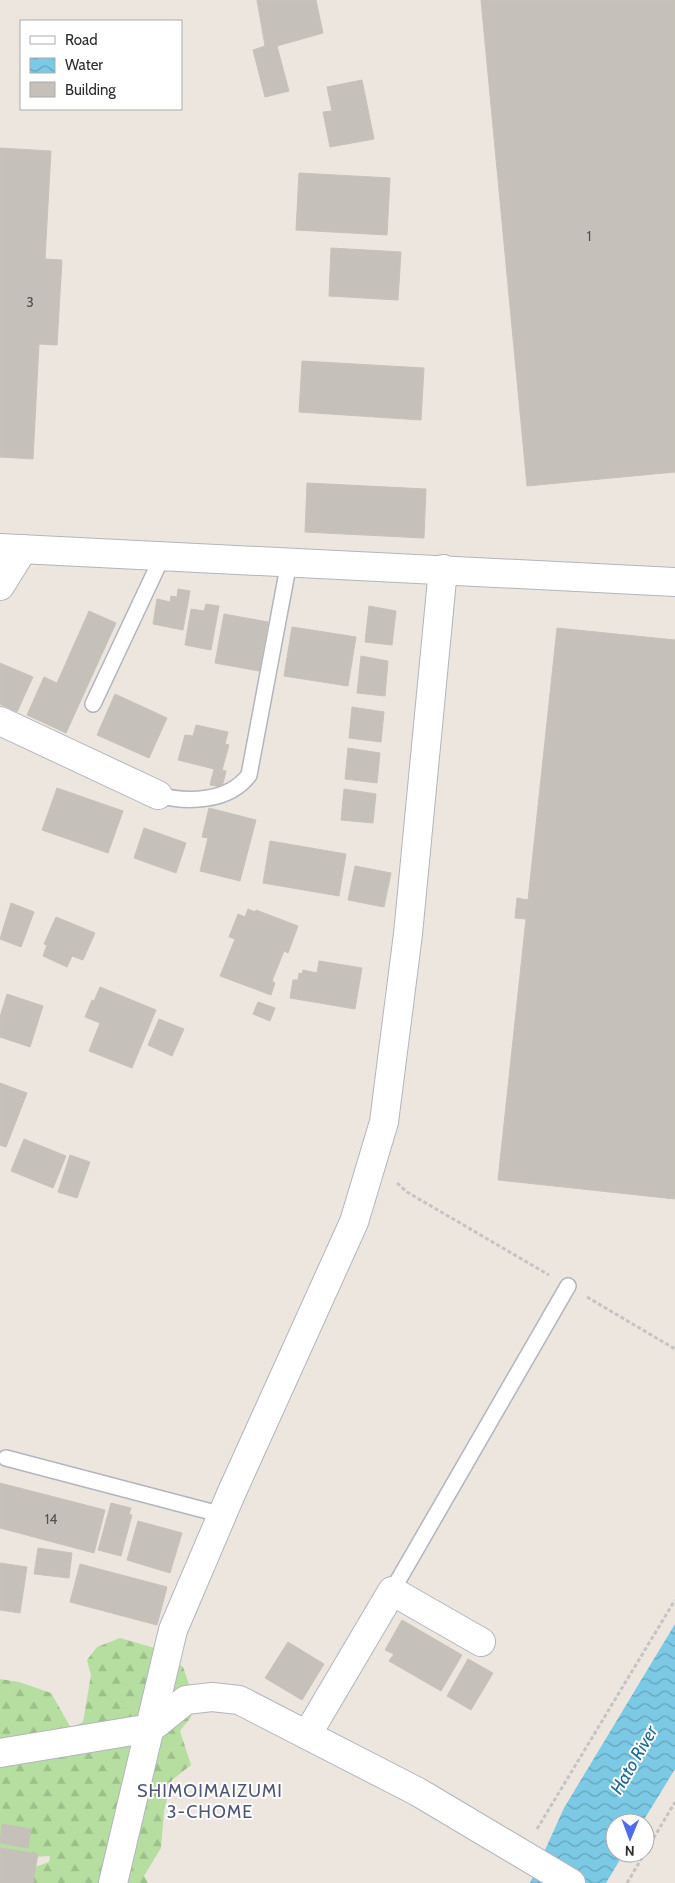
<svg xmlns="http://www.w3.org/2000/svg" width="675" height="1883" font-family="Cabin,sans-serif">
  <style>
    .forest { fill: url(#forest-firs) }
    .water { fill: url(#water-waves) }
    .building { fill: #c5c1ba; stroke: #c7c2b9 }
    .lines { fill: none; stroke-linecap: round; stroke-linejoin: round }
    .lane-casing { stroke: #b2b5be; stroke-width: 18 }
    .street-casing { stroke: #b2b5be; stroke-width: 30 }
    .path { stroke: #c4c4c4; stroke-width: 3; stroke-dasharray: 4 2.5; stroke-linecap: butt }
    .lane { stroke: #fff; stroke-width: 15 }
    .street { stroke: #fff; stroke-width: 28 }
    .labels { text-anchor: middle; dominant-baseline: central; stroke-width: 4; stroke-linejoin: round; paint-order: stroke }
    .number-label { font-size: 14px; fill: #525150 }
    .water-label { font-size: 18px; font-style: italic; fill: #196993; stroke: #fff }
    .neighbourhood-label { font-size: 18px; letter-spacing: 1px; fill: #4f5779; stroke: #fff }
  </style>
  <defs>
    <pattern id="forest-firs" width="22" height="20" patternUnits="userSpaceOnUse" patternTransform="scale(1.25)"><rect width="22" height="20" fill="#b6dea0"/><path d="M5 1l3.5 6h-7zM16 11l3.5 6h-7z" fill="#9dbf8a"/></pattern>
    <pattern id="water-waves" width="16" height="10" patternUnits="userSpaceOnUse" patternTransform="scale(1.25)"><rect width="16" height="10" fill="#7bc9e5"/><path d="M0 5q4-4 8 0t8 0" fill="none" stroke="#65a3ba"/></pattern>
  </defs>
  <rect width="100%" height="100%" fill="#ece6df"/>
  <!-- forest -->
  <path class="forest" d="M120 1638 158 1649 183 1667 192 1693 191 1717 180 1731 191 1765 172 1780 164 1811 161 1848 144 1876 148 1883H20L21 1872 49 1862 50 1856 32 1857 0 1852V1679L19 1682 51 1693 71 1728 83 1722 91 1675 87 1660 97 1647Z"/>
  <!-- water -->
  <path class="water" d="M675 1624V1769L642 1823H615V1853H624L606 1883H530L564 1808Z"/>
  <!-- building -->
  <g class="building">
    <path d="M257 0H316L323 33 277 46 289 91 265 97 253 50 265 46Z"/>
    <path d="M481 0H675V472L527 486Z"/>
    <path d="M362 80 374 139 330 147 323 112 332 111 327 87Z"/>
    <path d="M0 148 51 151 45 259 62 260 57 345 39 344 33 459 0 457Z"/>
    <path d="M299 173 390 178 387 235 296 230Z"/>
    <path d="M331 248 401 252 398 300 329 296Z"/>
    <path d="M302 361 424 368 421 420 299 412Z"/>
    <path d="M307 483 426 489 424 538 305 532Z"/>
    <path d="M178 589 190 591 183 630 153 624 157 599 170 602 171 596 177 597Z"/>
    <path d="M206 604 219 606 211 650 185 645 191 609 204 611Z"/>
    <path d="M369 606 396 611 392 645 365 642Z"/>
    <path d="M89 611 116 623 66 733 27 715 44 677 57 683Z"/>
    <path d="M224 614 268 622 259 671 215 663Z"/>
    <path d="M292 627 356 637 348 686 284 676Z"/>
    <path d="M557 628 675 640V1199L498 1180 526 919 515 918 517 898 528 900Z"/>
    <path d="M361 656 388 661 385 696 357 693Z"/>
    <path d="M0 663 33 677 17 712 0 704Z"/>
    <path d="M115 694 167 718 149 758 97 735Z"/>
    <path d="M352 707 384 712 381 742 349 738Z"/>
    <path d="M196 725 228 732 225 744 229 745 222 770 226 771 222 787 210 785 214 769 178 760 185 735 193 736Z"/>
    <path d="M348 748 380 753 377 783 345 779Z"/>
    <path d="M57 788 123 811 108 853 42 830Z"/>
    <path d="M344 789 376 794 373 823 341 820Z"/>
    <path d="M209 808 256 820 240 881 200 871 208 838 202 837Z"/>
    <path d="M144 828 186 843 176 873 134 858Z"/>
    <path d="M270 841 346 854 339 896 263 883Z"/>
    <path d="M355 866 391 873 384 907 348 900Z"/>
    <path d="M11 903 34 912 21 947 0 939Z"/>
    <path d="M248 909 255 912 256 910 298 926 288 953 284 951 272 981 275 983 271 995 220 976 235 939 229 937 238 914 245 917Z"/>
    <path d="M56 917 95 933 83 960 72 956 67 967 43 956 47 945 44 944Z"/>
    <path d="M319 961 362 968 355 1009 290 998 293 980H298L299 973 302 974 303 970 317 973Z"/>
    <path d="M100 987 156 1010 132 1068 89 1051 100 1023 85 1017 92 1000 94 1001Z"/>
    <path d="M7 994 43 1006 30 1047 0 1037V1017Z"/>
    <path d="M258 1002 275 1008 270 1021 253 1014Z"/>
    <path d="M159 1019 184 1029 172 1056 148 1045Z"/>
    <path d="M0 1083 27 1093 6 1147 0 1145Z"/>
    <path d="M24 1139 66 1156 53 1188 11 1171Z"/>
    <path d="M70 1155 90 1162 77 1198 58 1192Z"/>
    <path d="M0 1483 105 1510 94 1553 0 1528Z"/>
    <path d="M111 1503 131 1508 129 1514 132 1515 121 1556 98 1550Z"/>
    <path d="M138 1521 182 1533 170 1573 127 1560Z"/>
    <path d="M38 1548 72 1553 69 1578 34 1574Z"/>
    <path d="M0 1563 27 1567 20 1613 0 1610Z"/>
    <path d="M80 1564 167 1587 157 1625 70 1602Z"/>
    <path d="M402 1620 462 1655 441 1691 389 1661 394 1654 385 1650Z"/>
    <path d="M288 1642 324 1664 302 1700 265 1678Z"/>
    <path d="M468 1659 493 1673 471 1710 447 1696Z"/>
    <path d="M2 1824 31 1829 28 1848 0 1843Z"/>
    <path d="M0 1848 38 1854 33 1883H0Z"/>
  </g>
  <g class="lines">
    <!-- lane casing -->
    <g class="lane-casing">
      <g id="lane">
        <path d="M93 704 163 555"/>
        <path d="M158 795C187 803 229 802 249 775L289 562"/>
        <path d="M6 1458 223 1515"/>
        <path d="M392 1591 568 1286"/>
      </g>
    </g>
    <!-- street casing -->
    <g class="street-casing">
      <g id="street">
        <path d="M0 548 675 582"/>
        <path d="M0 586 23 549"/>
        <path d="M0 721 158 795"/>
        <path d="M307 1735 392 1591 481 1642"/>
        <path d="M0 1753 151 1728 186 1700 212 1697 239 1700 418 1792 571 1883"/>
        <path d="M113 1883 173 1630 231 1494 354 1222 384 1122 408 934 443 569"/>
      </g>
    </g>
    <!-- path -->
    <g class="path">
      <path d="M397 1183 407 1192 549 1275"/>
      <path d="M587 1297 675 1349"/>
      <path d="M537 1829 675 1600"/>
      <path d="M627 1883 675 1802"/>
    </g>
    <!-- lane -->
    <use href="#lane" class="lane"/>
    <!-- street -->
    <use href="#street" class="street"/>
  </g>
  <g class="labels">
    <!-- number labels -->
    <g class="number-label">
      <text x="589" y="236">1</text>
      <text x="30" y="302">3</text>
      <text x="51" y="1519">14</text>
    </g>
    <!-- water labels -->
    <g class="water-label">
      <text transform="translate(634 1760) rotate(-60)">Hato River</text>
    </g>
    <!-- neighbourhood labels -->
    <g class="neighbourhood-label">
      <text x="210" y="1791">SHIMOIMAIZUMI<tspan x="210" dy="21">3-CHOME</tspan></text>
    </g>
  </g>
  <!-- legend -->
  <rect x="20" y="20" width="162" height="90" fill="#ffffff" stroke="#ababab"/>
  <rect x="30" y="36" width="25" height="8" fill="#ffffff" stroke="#ababab"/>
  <text x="65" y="45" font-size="15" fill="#2c2c2c">Road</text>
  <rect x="30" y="58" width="25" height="15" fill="url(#water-waves)" stroke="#ababab"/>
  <text x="65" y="70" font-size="15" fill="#2c2c2c">Water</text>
  <rect x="30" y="82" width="25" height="15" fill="#c5c1ba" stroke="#ababab"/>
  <text x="65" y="95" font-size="15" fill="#2c2c2c">Building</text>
  <!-- north arrow -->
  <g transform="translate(630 1838) rotate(181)"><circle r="24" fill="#ffffff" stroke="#ababab"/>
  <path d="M0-4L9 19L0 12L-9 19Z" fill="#4d6beb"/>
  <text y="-8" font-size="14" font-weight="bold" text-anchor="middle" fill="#2c2c2c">N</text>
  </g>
</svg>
